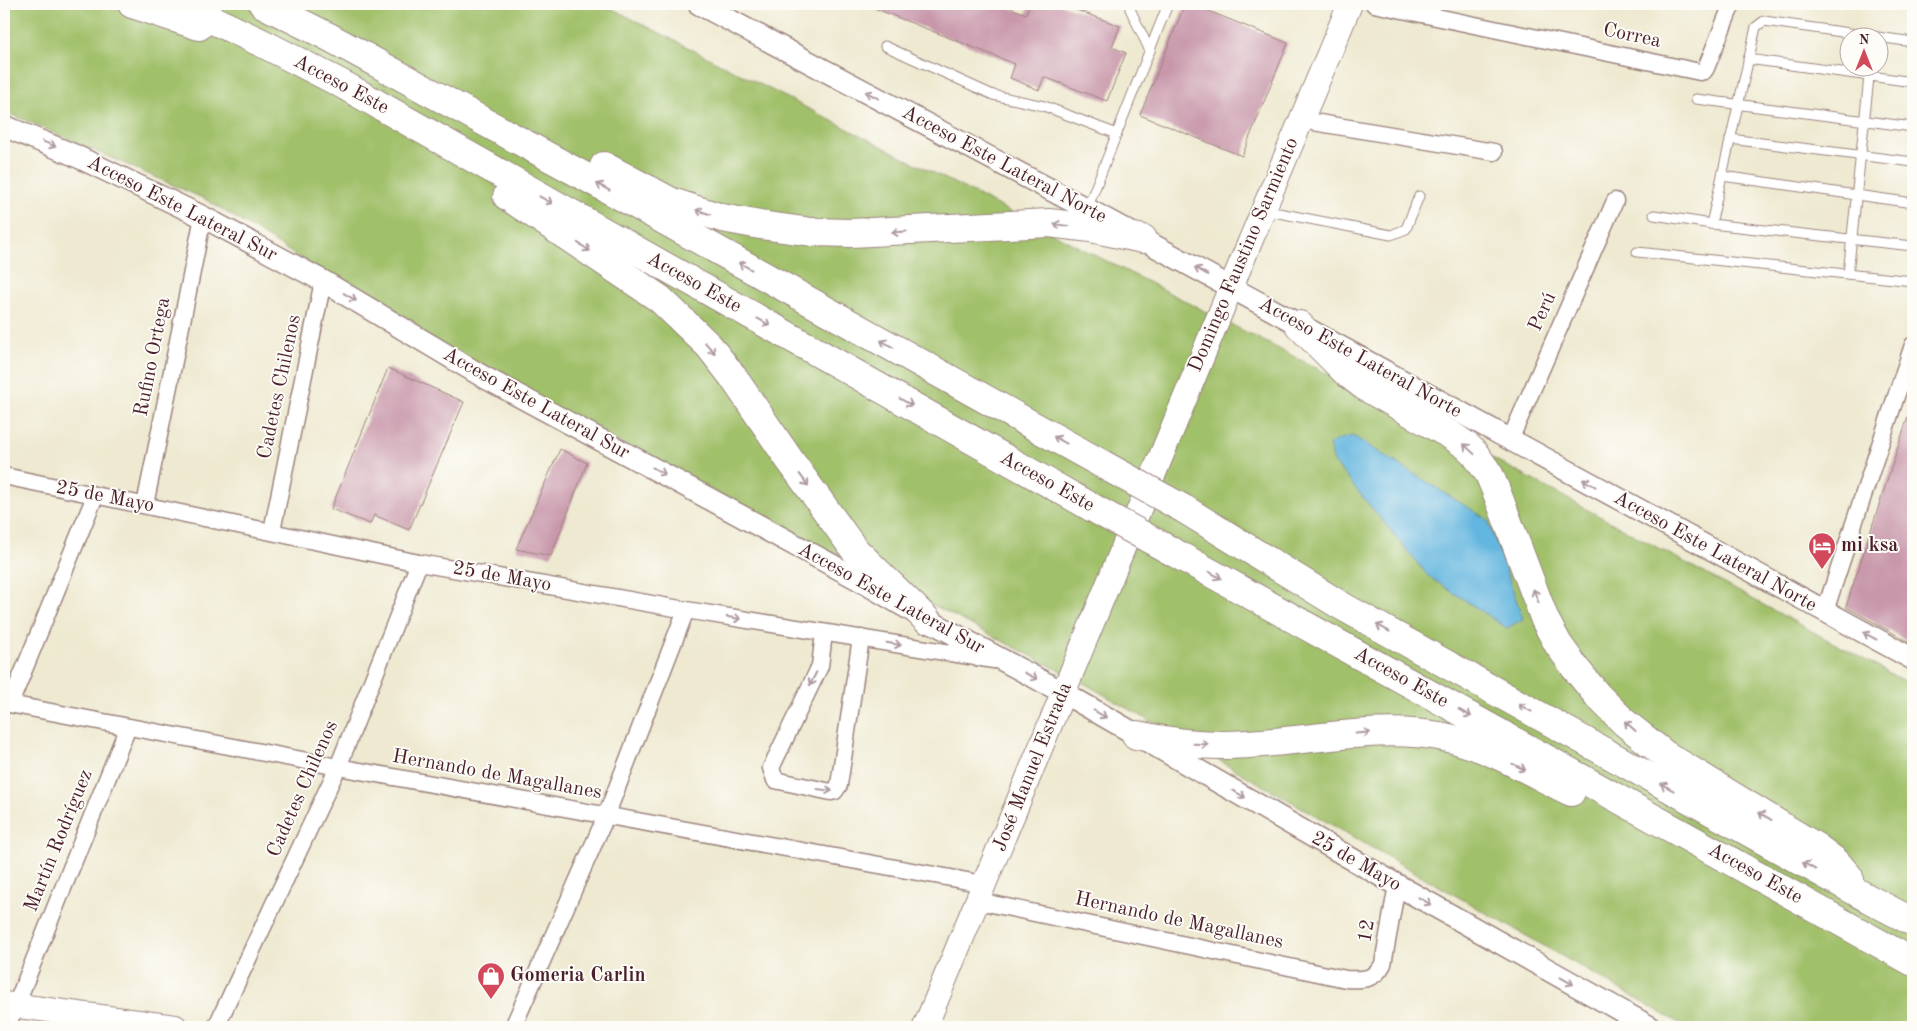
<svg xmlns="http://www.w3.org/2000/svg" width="1917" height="1031" font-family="'Old Standard TT',serif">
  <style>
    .green { fill: #a0c069; stroke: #75704a }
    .water { fill: #64b6df; stroke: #576a85 }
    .building { fill: #c897aa }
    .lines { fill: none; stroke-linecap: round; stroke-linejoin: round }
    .service-casing { stroke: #9c847e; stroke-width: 11 }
    .minor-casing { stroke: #9c847e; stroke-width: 19 }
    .tertiary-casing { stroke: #9c847e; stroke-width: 24 }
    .secondary-casing { stroke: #9c847e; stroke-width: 26 }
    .motorway-casing { stroke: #9c847e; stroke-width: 30 }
    .service { stroke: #fff; stroke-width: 9 }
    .minor { stroke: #fff; stroke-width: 16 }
    .tertiary { stroke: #fff; stroke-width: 21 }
    .secondary { stroke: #fff; stroke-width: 24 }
    .motorway { stroke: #fff; stroke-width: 28 }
    .motorway-bridge-casing { stroke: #9c847e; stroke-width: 30; stroke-linecap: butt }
    .motorway-bridge { stroke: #fff; stroke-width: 28 }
    .oneway { stroke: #ae9aa0 }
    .labels { text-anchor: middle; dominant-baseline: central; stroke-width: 4; stroke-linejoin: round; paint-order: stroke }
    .street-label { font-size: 20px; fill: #4a1f2b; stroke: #fdfcf7 }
    .poi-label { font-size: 20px; font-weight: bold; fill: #4a1f2b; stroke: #fdfcf7; text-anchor: start }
  </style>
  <rect width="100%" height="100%" fill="#fdfcf7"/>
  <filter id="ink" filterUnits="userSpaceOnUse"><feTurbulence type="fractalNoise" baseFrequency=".02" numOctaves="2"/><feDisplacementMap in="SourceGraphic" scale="10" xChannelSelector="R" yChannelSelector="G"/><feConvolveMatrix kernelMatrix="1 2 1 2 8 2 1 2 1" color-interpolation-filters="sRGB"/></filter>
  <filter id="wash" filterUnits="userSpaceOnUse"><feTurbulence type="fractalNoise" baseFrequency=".0096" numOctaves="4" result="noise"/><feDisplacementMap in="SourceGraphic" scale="20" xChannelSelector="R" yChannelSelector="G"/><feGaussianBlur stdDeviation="1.12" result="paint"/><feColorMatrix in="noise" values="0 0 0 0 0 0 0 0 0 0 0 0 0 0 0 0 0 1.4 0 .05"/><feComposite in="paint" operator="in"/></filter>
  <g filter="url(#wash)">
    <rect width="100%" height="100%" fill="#eee9d0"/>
    <!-- green -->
    <path class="green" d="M4 4H603L1481 452 1913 686V1027H1686L1087 685 482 371 205 199 4 111Z"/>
    <!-- water -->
    <path class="water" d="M1353 436 1488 520 1523 619 1507 628 1428 576 1334 462 1329 445 1337 440Z"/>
    <g id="blocks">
      <!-- building -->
      <g class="building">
        <path d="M864 4H1000L1026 14 1030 4H1060L1120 26 1112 47 1126 53 1107 101 1044 77 1039 90 1010 78 1015 64Z"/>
        <path d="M1185 4H1191L1288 43 1242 156 1140 115Z"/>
        <path d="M388 368 464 402 409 530 374 515 370 524 331 509Z"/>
        <path d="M1911 407 1913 408V644L1846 607Z"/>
        <path d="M560 449 587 463 551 556 516 549Z"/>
      </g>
    </g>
  </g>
  <g filter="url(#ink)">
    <use href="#blocks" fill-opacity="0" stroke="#9c847e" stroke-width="1"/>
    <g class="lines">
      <!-- service casing -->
      <g class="service-casing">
        <g id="service">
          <path d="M1130 4V9L1150 51"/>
          <path d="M1913 42 1764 21 1756 27 1711 224 1913 246"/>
          <path d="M885 46 993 95 1044 106 1117 134"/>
          <path d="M1748 59 1913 82"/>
          <path d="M1696 99 1913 127"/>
          <path d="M1730 139 1913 162"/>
          <path d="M1722 176 1913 203"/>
          <path d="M1087 209 1168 4"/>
          <path d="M1263 210 1391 235 1406 229 1419 196"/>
          <path d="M1654 215 1711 224"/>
          <path d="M1637 252 1913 281"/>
          <path d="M1848 274 1870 68"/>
        </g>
      </g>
      <!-- minor casing -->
      <g class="minor-casing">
        <g id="minor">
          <path d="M1374 4 1700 72 1704 71 1706 68 1732 4"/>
          <path d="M1301 120 1494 152"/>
          <path d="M1510 440 1615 201"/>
          <path d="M4 476 419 563 686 610 994 660"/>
          <path d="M145 505 203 217"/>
          <path d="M272 531 323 281"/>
          <path d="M1825 611 1913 345"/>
          <path d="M824 633 820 666 771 768 775 780 831 792 835 791 839 785 861 638"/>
          <path d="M4 703 338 767 984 884"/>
          <path d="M10 704 95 496"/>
          <path d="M978 901 1346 979C1363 980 1375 980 1383 964L1397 885"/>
          <path d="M7 1027 128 727"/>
          <path d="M216 1027 338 767 419 563"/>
          <path d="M513 1027 606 816 686 610"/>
        </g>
      </g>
      <!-- tertiary casing -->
      <g class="tertiary-casing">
        <g id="tertiary">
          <path d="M699 4 1087 209 1913 659"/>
          <path d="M4 126 74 155 203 217 323 281 482 376 856 578 926 619 1064 693 1397 885 1650 1027"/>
        </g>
      </g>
      <!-- secondary casing -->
      <g class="secondary-casing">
        <g id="secondary">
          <path d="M4 1004 175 1027"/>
          <path d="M925 1027 1231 287 1350 4"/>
        </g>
      </g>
      <!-- motorway casing -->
      <g class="motorway-casing">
        <g id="motorway">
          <path d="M132 4 199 26"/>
          <path d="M179 4 264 44 340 83 1093 508"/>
          <path d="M263 4 329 37 615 193 1102 464"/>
          <path d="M604 166 672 202 722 218 760 225 812 232 851 233 1049 223 1091 228 1143 239"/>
          <path d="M507 196 660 299 709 346 733 377 789 459 854 549 926 619"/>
          <path d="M1299 325 1347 373 1364 386 1452 436 1467 446 1475 454 1489 474 1497 493 1545 620 1558 644 1576 669 1598 696 1625 723 1664 754 1816 847 1836 862 1849 877"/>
          <path d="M1184 509 1340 605 1871 900 1913 922"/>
          <path d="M1173 552 1913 962"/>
          <path d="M1136 735C1164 741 1193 745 1222 745 1298 745 1374 722 1449 738 1492 748 1532 773 1571 792"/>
        </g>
      </g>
      <!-- service -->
      <use href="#service" class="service"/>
      <!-- minor -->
      <use href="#minor" class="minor"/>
      <!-- tertiary -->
      <use href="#tertiary" class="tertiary"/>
      <!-- secondary -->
      <use href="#secondary" class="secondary"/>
      <!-- motorway -->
      <use href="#motorway" class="motorway"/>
      <!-- motorway-bridge casing -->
      <g class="motorway-bridge-casing">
        <g id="motorway-bridge">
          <path d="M1102 464 1184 509"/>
          <path d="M1093 508 1173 552"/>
        </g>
      </g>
      <!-- motorway-bridge -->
      <use href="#motorway-bridge" class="motorway-bridge"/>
    </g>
    <!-- one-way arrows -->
    <defs><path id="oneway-shaft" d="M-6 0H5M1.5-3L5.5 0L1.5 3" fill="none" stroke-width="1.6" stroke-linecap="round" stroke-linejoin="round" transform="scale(1.25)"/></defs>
    <g class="oneway">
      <use href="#oneway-shaft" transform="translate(872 95) rotate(-152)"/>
      <use href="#oneway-shaft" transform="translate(49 144) rotate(23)"/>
      <use href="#oneway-shaft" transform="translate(603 187) rotate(-151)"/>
      <use href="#oneway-shaft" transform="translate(546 200) rotate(29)"/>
      <use href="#oneway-shaft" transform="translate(703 212) rotate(-162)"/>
      <use href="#oneway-shaft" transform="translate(1061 225) rotate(-172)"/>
      <use href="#oneway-shaft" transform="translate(899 232) rotate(177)"/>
      <use href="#oneway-shaft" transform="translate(584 247) rotate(34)"/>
      <use href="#oneway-shaft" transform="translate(745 266) rotate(-151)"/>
      <use href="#oneway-shaft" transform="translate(1201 271) rotate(-151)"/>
      <use href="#oneway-shaft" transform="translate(350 297) rotate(31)"/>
      <use href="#oneway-shaft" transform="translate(764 322) rotate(29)"/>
      <use href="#oneway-shaft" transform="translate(887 344) rotate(-151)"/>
      <use href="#oneway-shaft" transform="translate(710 348) rotate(49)"/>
      <use href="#oneway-shaft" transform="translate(906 402) rotate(29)"/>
      <use href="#oneway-shaft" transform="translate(1060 440) rotate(-151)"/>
      <use href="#oneway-shaft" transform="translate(1469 449) rotate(-137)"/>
      <use href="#oneway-shaft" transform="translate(659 471) rotate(29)"/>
      <use href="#oneway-shaft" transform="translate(804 480) rotate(54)"/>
      <use href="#oneway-shaft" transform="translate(1589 483) rotate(-151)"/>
      <use href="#oneway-shaft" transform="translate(1215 575) rotate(29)"/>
      <use href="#oneway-shaft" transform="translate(1536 596) rotate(-111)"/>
      <use href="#oneway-shaft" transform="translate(734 618) rotate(9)"/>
      <use href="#oneway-shaft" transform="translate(1383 628) rotate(-151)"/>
      <use href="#oneway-shaft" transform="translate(1870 636) rotate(-152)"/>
      <use href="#oneway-shaft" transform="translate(894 644) rotate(9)"/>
      <use href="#oneway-shaft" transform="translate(1031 676) rotate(27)"/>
      <use href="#oneway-shaft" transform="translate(813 679) rotate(116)"/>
      <use href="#oneway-shaft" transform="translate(1525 708) rotate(-151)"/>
      <use href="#oneway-shaft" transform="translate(1465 713) rotate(29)"/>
      <use href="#oneway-shaft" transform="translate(1100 714) rotate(30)"/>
      <use href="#oneway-shaft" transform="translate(1630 726) rotate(-138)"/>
      <use href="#oneway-shaft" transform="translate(1363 733) rotate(-4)"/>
      <use href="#oneway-shaft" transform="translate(1201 744) rotate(2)"/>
      <use href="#oneway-shaft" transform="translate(1519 767) rotate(26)"/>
      <use href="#oneway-shaft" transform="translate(1667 787) rotate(-151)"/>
      <use href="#oneway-shaft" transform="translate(825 790) rotate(8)"/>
      <use href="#oneway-shaft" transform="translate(1239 794) rotate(30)"/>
      <use href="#oneway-shaft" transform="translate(1765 816) rotate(-149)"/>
      <use href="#oneway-shaft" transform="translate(1809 866) rotate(-151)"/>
      <use href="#oneway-shaft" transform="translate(1425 901) rotate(29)"/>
      <use href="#oneway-shaft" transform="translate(1567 981) rotate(29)"/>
    </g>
  </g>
  <!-- icons -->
  <defs>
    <g id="hotel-pin" transform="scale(1.4375)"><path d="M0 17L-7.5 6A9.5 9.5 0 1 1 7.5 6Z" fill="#d1495b" stroke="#fdfcf7"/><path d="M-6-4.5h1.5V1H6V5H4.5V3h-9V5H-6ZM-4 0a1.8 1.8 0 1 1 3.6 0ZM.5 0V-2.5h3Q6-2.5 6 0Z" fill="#fff"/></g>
    <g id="shop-pin" transform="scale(1.4375)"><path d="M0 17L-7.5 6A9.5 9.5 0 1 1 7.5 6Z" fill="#d1495b" stroke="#fdfcf7"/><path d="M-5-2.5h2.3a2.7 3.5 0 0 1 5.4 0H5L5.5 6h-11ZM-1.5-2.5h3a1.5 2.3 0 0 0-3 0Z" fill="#fff"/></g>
  </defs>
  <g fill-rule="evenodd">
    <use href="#hotel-pin" x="1822" y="546"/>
    <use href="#shop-pin" x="491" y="976"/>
  </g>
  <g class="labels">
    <!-- street labels -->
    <g class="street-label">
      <text transform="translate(1632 36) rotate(12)">Correa</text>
      <text transform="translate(341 85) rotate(28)">Acceso Este</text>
      <text transform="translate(1004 165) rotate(28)">Acceso Este Lateral Norte</text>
      <text transform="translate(182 209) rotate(27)">Acceso Este Lateral Sur</text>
      <text transform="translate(1244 255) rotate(-67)">Domingo Faustino Sarmiento</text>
      <text transform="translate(694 283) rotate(29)">Acceso Este</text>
      <text transform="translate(1543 312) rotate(-66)">Perú</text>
      <text transform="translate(153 357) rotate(-79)">Rufino Ortega</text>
      <text transform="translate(1360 358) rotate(29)">Acceso Este Lateral Norte</text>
      <text transform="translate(280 387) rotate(-78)">Cadetes Chilenos</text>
      <text transform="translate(536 404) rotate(29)">Acceso Este Lateral Sur</text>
      <text transform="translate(1047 482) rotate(29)">Acceso Este</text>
      <text transform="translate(105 497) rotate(11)">25 de Mayo</text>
      <text transform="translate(1715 552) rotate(29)">Acceso Este Lateral Norte</text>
      <text transform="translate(502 577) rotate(10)">25 de Mayo</text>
      <text transform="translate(891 599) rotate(29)">Acceso Este Lateral Sur</text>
      <text transform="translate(1401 678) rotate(29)">Acceso Este</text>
      <text transform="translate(1033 767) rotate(-68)">José Manuel Estrada</text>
      <text transform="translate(497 775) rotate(10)">Hernando de Magallanes</text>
      <text transform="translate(303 789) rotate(-66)">Cadetes Chilenos</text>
      <text transform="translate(59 841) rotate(-68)">Martín Rodríguez</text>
      <text transform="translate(1356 862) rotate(30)">25 de Mayo</text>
      <text transform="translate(1755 874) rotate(29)">Acceso Este</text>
      <text transform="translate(1179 921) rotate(12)">Hernando de Magallanes</text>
      <text transform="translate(1367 931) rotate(-80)">12</text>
    </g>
    <!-- poi labels -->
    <g class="poi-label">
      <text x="1841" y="546">mi ksa</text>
      <text x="510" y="976">Gomeria Carlin</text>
    </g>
  </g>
  <!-- margin -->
  <rect width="1917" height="1031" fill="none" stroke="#fdfcf7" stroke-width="20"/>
  <!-- north arrow -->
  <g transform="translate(1864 52)"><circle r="24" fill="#fdfcf7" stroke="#b5a4a5"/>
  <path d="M0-4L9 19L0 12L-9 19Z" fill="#d1495b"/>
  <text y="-8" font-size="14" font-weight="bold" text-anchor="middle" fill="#4a1f2b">N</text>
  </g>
</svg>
